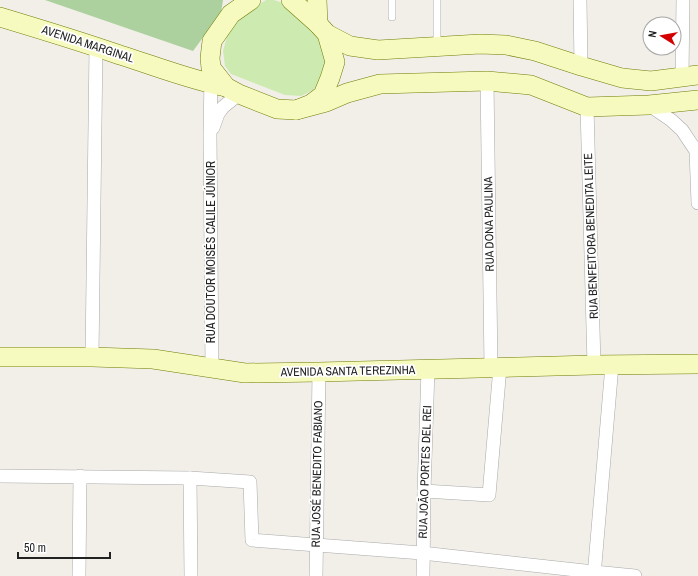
<svg xmlns="http://www.w3.org/2000/svg" width="698" height="576" font-family="'Archivo Narrow',sans-serif">
  <style>
    .grass { fill: #cdebb0 }
    .forest { fill: #add19e }
    .lines { fill: none; stroke-linecap: round; stroke-linejoin: round }
    .lane-casing { stroke: #a9a9a9; stroke-width: 8 }
    .street-casing { stroke: #a9a9a9; stroke-width: 14 }
    .secondary-casing { stroke: #707d05; stroke-width: 20 }
    .lane { stroke: #fff; stroke-width: 7 }
    .street { stroke: #fff; stroke-width: 13 }
    .secondary { stroke: #f7fabf; stroke-width: 19 }
    .labels { text-anchor: middle; dominant-baseline: central; stroke-width: 3.5; stroke-linejoin: round; paint-order: stroke }
    .street-label { font-size: 12px; fill: #222; stroke: #fff }
  </style>
  <rect width="100%" height="100%" fill="#f2efe9"/>
  <!-- grass -->
  <path class="grass" d="M266 0H274L283 3 320 39 326 55 322 80 313 90 301 96 285 95 231 74 225 66 223 51 230 26 236 19Z"/>
  <!-- forest -->
  <path class="forest" d="M45 0H223L221 13 193 51Z"/>
  <g class="lines">
    <!-- lane casing -->
    <g class="lane-casing">
      <g id="lane">
        <path d="M437 0V47"/>
        <path d="M392 17V0"/>
      </g>
    </g>
    <!-- street casing -->
    <g class="street-casing">
      <g id="street">
        <path d="M580 0 581 66"/>
        <path d="M211 76 210 135 212 368"/>
        <path d="M682 77 683 0"/>
        <path d="M487 81 491 367"/>
        <path d="M649 105 671 120 682 130 696 151 698 203"/>
        <path d="M587 107 594 365"/>
        <path d="M213 128 218 114 223 107 239 94"/>
        <path d="M92 357 96 46"/>
        <path d="M0 476 190 478 250 482 252 540 422 553 594 572 635 576"/>
        <path d="M190 478 191 576"/>
        <path d="M424 491 489 495 500 367"/>
        <path d="M79 576 80 476"/>
        <path d="M316 576 319 372"/>
        <path d="M423 576 424 491 428 369"/>
        <path d="M594 576 612 365"/>
      </g>
    </g>
    <!-- secondary casing -->
    <g class="secondary-casing">
      <g id="secondary">
        <path d="M251 0 231 14 212 41 210 58 211 68 226 87 239 94 277 109 296 110 311 104 323 95 330 78 335 62 327 34 318 24 291 0"/>
        <path d="M317 0 318 24"/>
        <path d="M0 17C40 29 80 41 120 55 155 66 190 80 226 87"/>
        <path d="M327 34 350 46 378 50 480 44 506 45 535 51 581 66 622 78 651 81 698 75"/>
        <path d="M296 110 326 102 347 93 380 84 487 81 531 85 587 107 649 105 698 100"/>
        <path d="M0 357H92L153 359 245 373 319 372 594 365 698 364"/>
      </g>
    </g>
    <!-- lane -->
    <use href="#lane" class="lane"/>
    <!-- street -->
    <use href="#street" class="street"/>
    <!-- secondary -->
    <use href="#secondary" class="secondary"/>
  </g>
  <g class="labels">
    <!-- street labels -->
    <g class="street-label">
      <text transform="translate(88 44) rotate(18)">AVENIDA MARGINAL</text>
      <text transform="translate(489 224) rotate(-91)">RUA DONA PAULINA</text>
      <text transform="translate(591 236) rotate(-92)">RUA BENFEITORA BENEDITA LEITE</text>
      <text transform="translate(211 252) rotate(-90)">RUA DOUTOR MOISÉS CALILE JÚNIOR</text>
      <text transform="translate(348 371) rotate(-1)">AVENIDA SANTA TEREZINHA</text>
      <text transform="translate(425 472) rotate(-88)">RUA JOÃO PORTES DEL REI</text>
      <text transform="translate(317 474) rotate(-89)">RUA JOSÉ BENEDITO FABIANO</text>
    </g>
  </g>
  <!-- north arrow -->
  <g transform="translate(662 36) rotate(281)"><circle r="19" fill="#ffffff" stroke="#a7a7a7"/>
  <path d="M0-3L7 15L0 10L-7 15Z" fill="#d40000"/>
  <text y="-6" font-size="11" font-weight="bold" text-anchor="middle" fill="#222222">N</text>
  </g>
  <!-- scale -->
  <path d="M18 552v6h92v-6" fill="none" stroke="#222222" stroke-width="2"/>
  <text x="24" y="552" font-size="12" fill="#222222" stroke="#ffffff" stroke-width="3" paint-order="stroke">50 m</text>
</svg>
